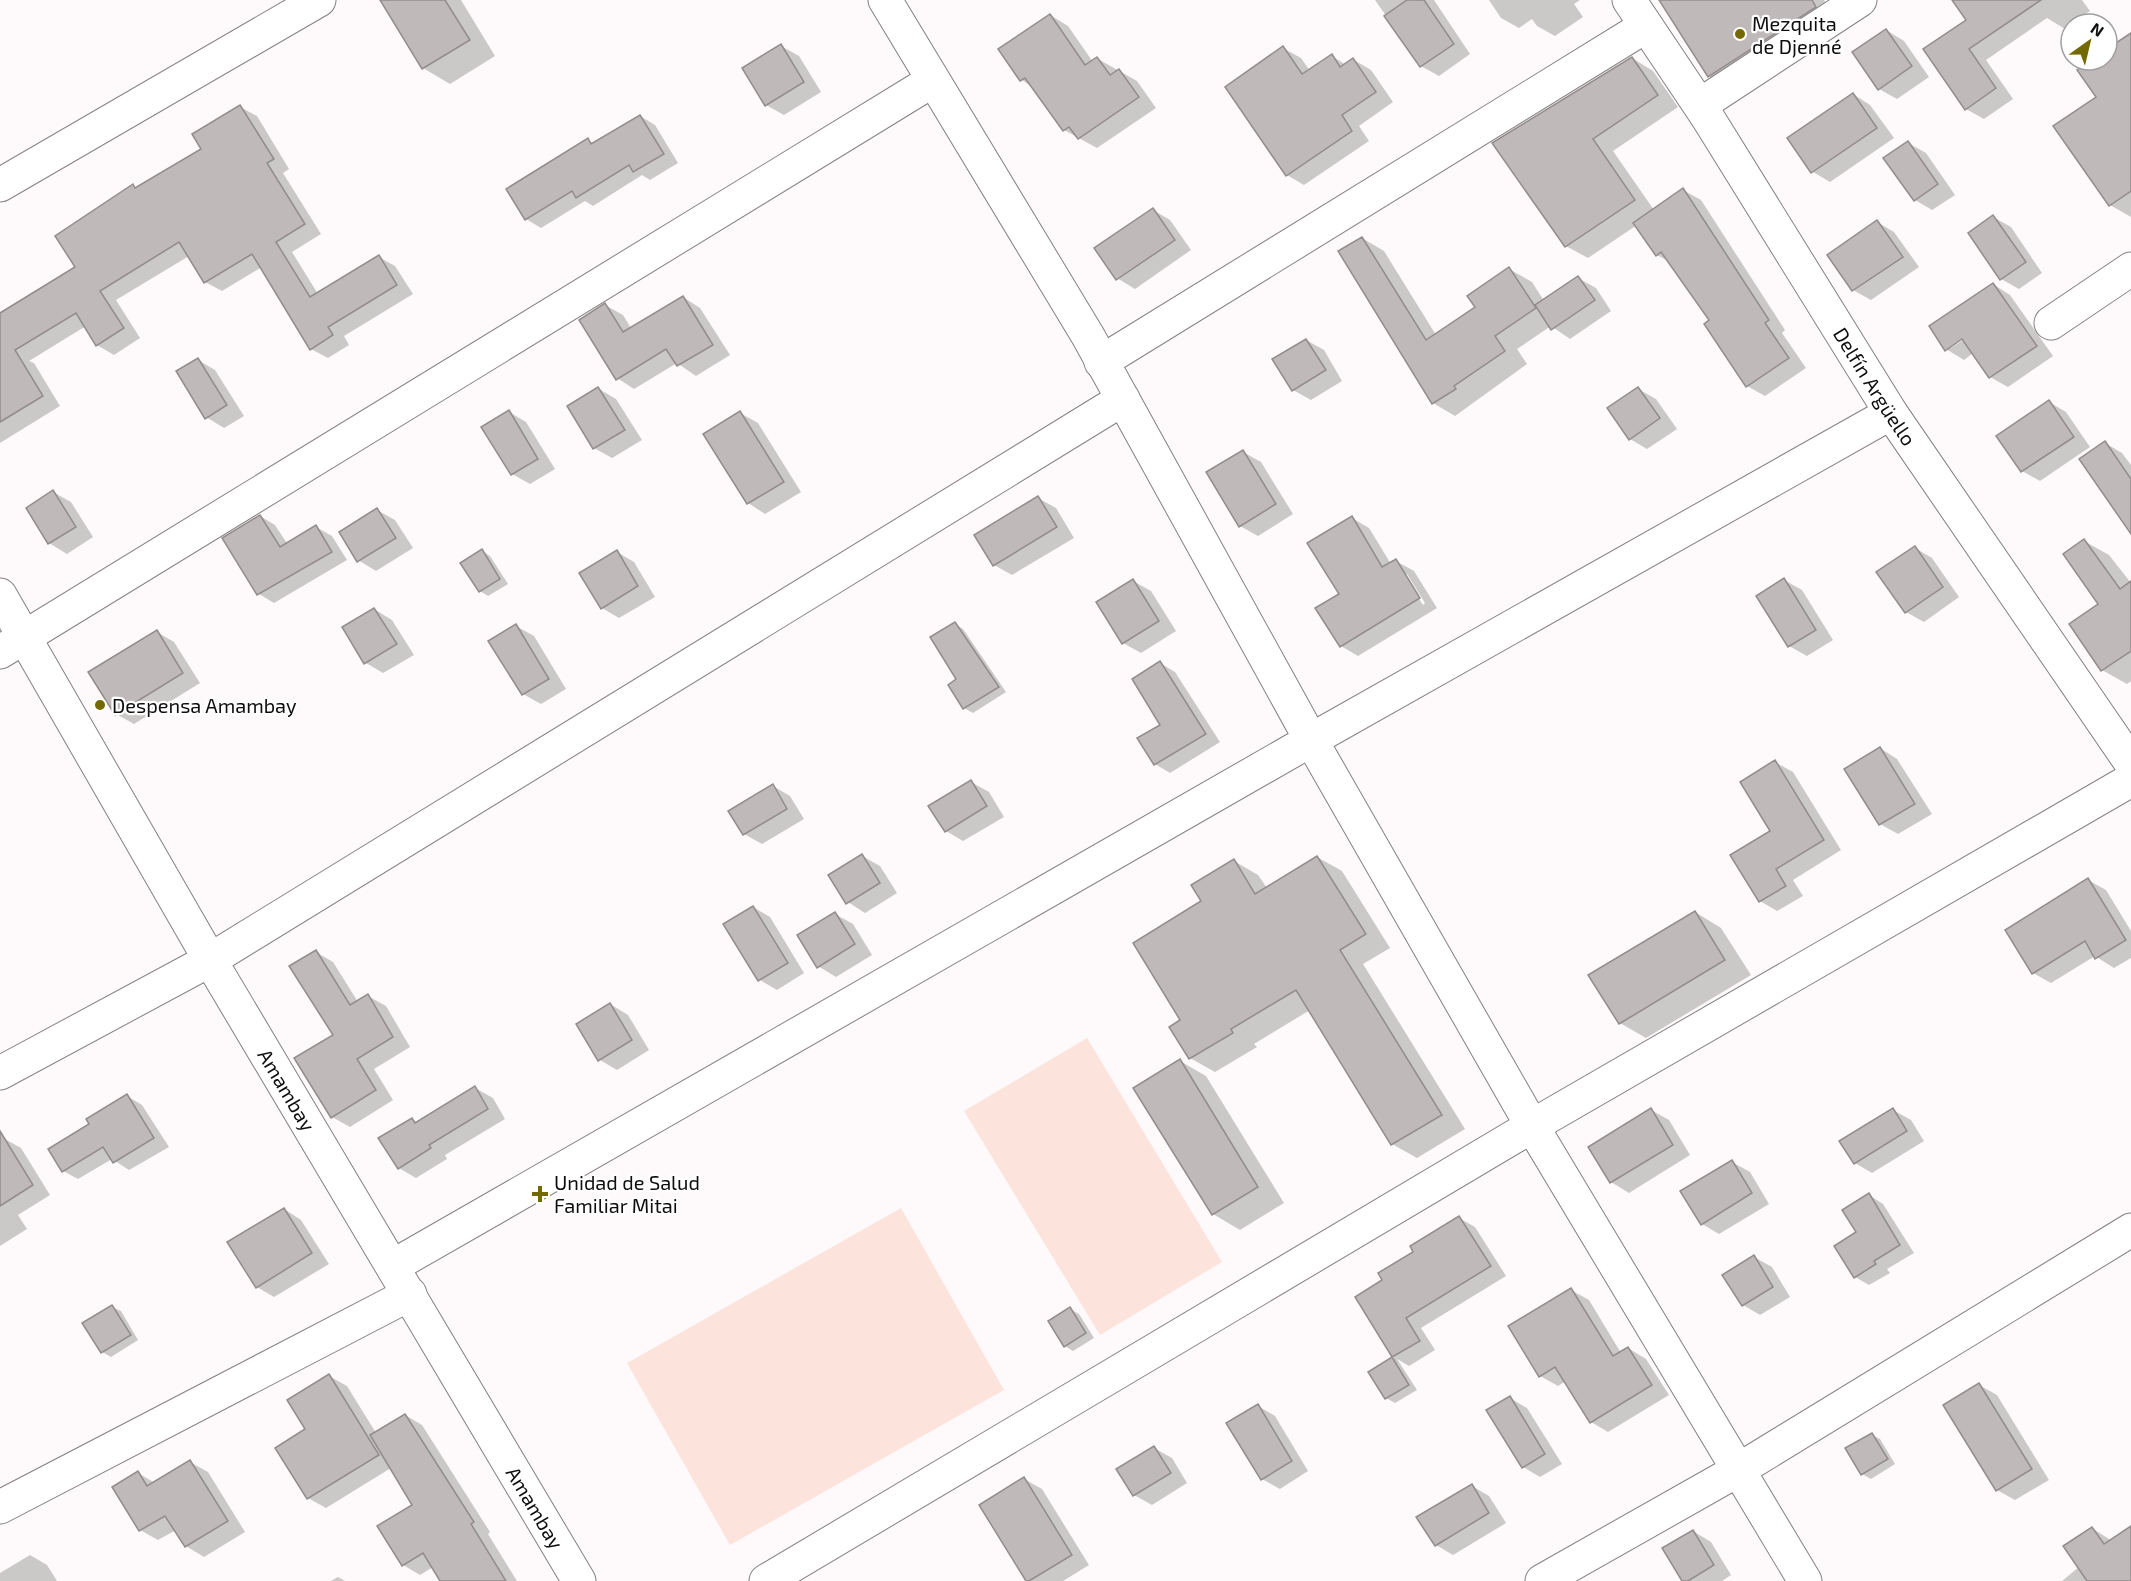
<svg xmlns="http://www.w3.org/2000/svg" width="2131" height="1581" font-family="'Exo 2',sans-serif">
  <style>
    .green { fill: #fce3dc }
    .shadow { fill: #0003; fill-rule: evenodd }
    .building { fill: #bfb9b9; stroke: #928c8c; stroke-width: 1.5 }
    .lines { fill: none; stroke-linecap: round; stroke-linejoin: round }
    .minor-casing { stroke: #858082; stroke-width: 35 }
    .minor { stroke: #fff; stroke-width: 33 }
    .poi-dot { fill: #746900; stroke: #fff; stroke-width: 2 }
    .labels { text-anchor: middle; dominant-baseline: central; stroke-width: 4.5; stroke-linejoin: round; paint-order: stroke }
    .poi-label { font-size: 20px; fill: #0f0e0e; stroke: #fff; text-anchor: start }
    .street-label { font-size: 20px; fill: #0f0e0e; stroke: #fff }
  </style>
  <rect width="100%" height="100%" fill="#fefafb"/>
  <!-- green -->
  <g class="green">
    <path d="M1087 1038 1222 1262 1100 1335 964 1111Z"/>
    <path d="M901 1208 1004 1390 730 1545 627 1363Z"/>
  </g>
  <!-- shadow -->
  <g class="shadow">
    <path d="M382 0H461L495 56 450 84 423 68Z"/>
    <path d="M1375 0H1434L1470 54 1439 76 1421 66Z"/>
    <path d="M1489 0H1580L1574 4 1583 17 1555 36 1537 26 1532 19 1519 28 1501 18Z"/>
    <path d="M1660 0H1824L1833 17 1727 86 1709 76Z"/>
    <path d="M1954 0H2082L2090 11 2065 29 2047 18 1986 60 2013 99 1984 119 1966 109 1968 21Z"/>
    <path d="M1050 15 1068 26 1093 62 1098 59 1137 81 1156 108 1097 148 1064 130 1032 87 1022 80 1000 50Z"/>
    <path d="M1886 30 1904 41 1929 77 1897 99 1879 89Z"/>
    <path d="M781 46 799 56 821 92 784 115 766 105Z"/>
    <path d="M1283 48 1301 58 1310 71 1332 56 1346 65 1354 60 1371 70 1393 102 1359 126 1369 141 1304 185 1287 175Z"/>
    <path d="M2107 51 2131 56V217L2110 205 2094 60H2107Z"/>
    <path d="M1632 58 1653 71 1678 107 1613 151 1654 210 1683 190 1701 200 1785 330 1782 333 1806 368 1765 396 1747 386 1706 324 1711 321 1670 262 1657 255 1637 225 1588 258 1566 246 1494 144Z"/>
    <path d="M1853 94 1870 105 1894 138 1830 182 1813 172 1789 138Z"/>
    <path d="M240 107 257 116 289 169 283 173 321 234 292 252 318 294 379 257 395 266 413 294 344 336 349 345 328 358 311 349 262 267 222 291 205 282 189 256 116 300 140 338 114 355 97 345 86 326 29 361 34 363 60 406 0 443V314L77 268 133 186 138 189 203 149Z"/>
    <path d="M640 116 655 125 678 163 650 180 642 175 593 206 585 201 541 228 526 219 588 140 595 144Z"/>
    <path d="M1908 143 1926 153 1955 195 1932 210 1915 200Z"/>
    <path d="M1153 210 1170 220 1191 250 1135 289 1117 278Z"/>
    <path d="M1993 217 2011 227 2042 273 2019 289 2001 279Z"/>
    <path d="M1877 222 1894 232 1919 267 1871 300 1853 290Z"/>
    <path d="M1362 238 1384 251 1436 335 1477 307 1509 269 1532 282 1544 301 1578 278 1596 288 1611 311 1570 339 1551 326 1517 349 1527 364 1455 416 1433 403Z"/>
    <path d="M1993 284 2010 295 2053 356 2008 387 1990 377 1973 353 1964 360 1946 349ZM1967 333 1969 336 1951 348V344Z"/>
    <path d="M683 297 700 308 730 355 696 376 677 363 634 389 617 378 605 305 623 315 631 328Z"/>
    <path d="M1306 340 1324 350 1342 381 1311 400 1293 390Z"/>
    <path d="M198 360 215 370 244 416 224 428 206 417Z"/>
    <path d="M599 389 616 399 642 440 612 458 594 448Z"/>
    <path d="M1638 389 1656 399 1677 429 1647 449 1630 439Z"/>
    <path d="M2049 402 2066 412 2090 447 2040 481 2022 471Z"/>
    <path d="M509 412 526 422 555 469 530 484 512 474 484 428Z"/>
    <path d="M740 413 758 423 801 492 765 514 748 503Z"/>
    <path d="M2105 443 2122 453 2131 465V522Z"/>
    <path d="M1243 452 1261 462 1293 514 1258 536 1240 526Z"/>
    <path d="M53 492 71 502 93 537 67 554 49 543Z"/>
    <path d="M1038 498 1056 508 1074 538 1012 575 994 565Z"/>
    <path d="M377 510 395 520 413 548 376 571 358 560Z"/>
    <path d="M260 516 275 525 288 545 316 527 332 536 347 560 274 603 259 594 224 538Z"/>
    <path d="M1352 518 1369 528 1391 564 1396 561 1414 571 1437 608 1358 656 1341 646V594ZM1403 574H1407L1425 603 1423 605Z"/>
    <path d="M2084 541 2109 555 2131 583V681L2127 684 2102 670 2071 624 2100 605Z"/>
    <path d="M1915 548 1932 558 1959 597 1924 622 1906 612Z"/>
    <path d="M482 551 490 556 508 584 488 596 480 591Z"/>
    <path d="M617 552 634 562 655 597 619 618 602 608Z"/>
    <path d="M1784 580 1802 590 1833 640 1807 656 1789 646Z"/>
    <path d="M1133 581 1151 591 1176 631 1141 653 1123 643Z"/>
    <path d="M374 609 392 620 414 655 383 673 366 663 344 628Z"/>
    <path d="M955 624 963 629 1006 692 973 713 964 708 959 680Z"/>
    <path d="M516 626 534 636 566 689 541 704 523 694Z"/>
    <path d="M157 632 174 642 200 683 134 724 116 714Z"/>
    <path d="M1160 663 1175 672 1220 742 1170 773 1155 764 1162 725Z"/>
    <path d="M1880 748 1897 759 1932 814 1898 834 1880 824Z"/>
    <path d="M1775 762 1793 772 1841 850 1793 880 1803 896 1777 911 1760 901 1773 831Z"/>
    <path d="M971 782 989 792 1004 817 963 841 946 831Z"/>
    <path d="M773 786 790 796 804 819 762 844 744 834 730 812Z"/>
    <path d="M862 856 880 866 897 893 865 913 848 902Z"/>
    <path d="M1317 857 1342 871 1390 948 1363 964 1465 1129 1417 1158 1392 1144 1310 1010 1254 1044 1257 1047 1215 1072 1190 1058 1183 1020 1203 902 1234 861 1258 875 1267 888Z"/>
    <path d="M2088 880 2106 890 2131 931V958L2114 968 2095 956 2051 983 2033 973Z"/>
    <path d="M753 907 770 917 804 973 777 990 760 980 725 924Z"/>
    <path d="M1695 912 1721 928 1751 975 1646 1038 1620 1023Z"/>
    <path d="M835 914 853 924 872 955 836 977 818 966Z"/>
    <path d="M316 952 333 962 358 1002 368 996 386 1006 410 1047 374 1069 393 1100 350 1127 332 1117 335 1036Z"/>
    <path d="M610 1004 628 1015 649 1050 617 1070 600 1060Z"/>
    <path d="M1180 1061 1206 1076 1284 1203 1240 1230 1213 1214Z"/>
    <path d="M475 1088 493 1098 505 1119 445 1155 447 1159 416 1178 399 1168 412 1119 418 1123Z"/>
    <path d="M127 1096 142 1105 169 1147 129 1170 112 1159 78 1179 63 1171 91 1125Z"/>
    <path d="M1651 1110 1669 1120 1690 1155 1629 1193 1611 1182 1590 1147Z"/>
    <path d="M1893 1110 1911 1120 1924 1141 1872 1173 1855 1163Z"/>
    <path d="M3 1138 21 1148 50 1195 18 1215 27 1229 0 1246V1140Z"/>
    <path d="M1732 1162 1750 1172 1769 1204 1719 1234 1702 1224Z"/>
    <path d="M1869 1195 1883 1204 1914 1253 1887 1269 1890 1273 1869 1285 1855 1277 1859 1233Z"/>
    <path d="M284 1209 301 1220 329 1264 274 1297 257 1287Z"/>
    <path d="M1459 1218 1475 1227 1506 1276 1421 1328 1435 1350 1409 1366 1397 1359 1417 1390 1395 1403 1386 1398 1370 1372 1394 1358 1357 1298 1384 1281 1415 1252Z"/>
    <path d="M1754 1257 1772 1267 1790 1297 1760 1315 1743 1305Z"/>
    <path d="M1571 1290 1589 1300 1621 1353 1628 1348 1646 1359 1669 1395 1608 1432 1591 1422 1566 1381 1558 1386 1540 1376Z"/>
    <path d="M112 1307 121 1311 138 1340 111 1357 102 1352Z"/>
    <path d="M1070 1309 1079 1314 1094 1338 1073 1351 1065 1346Z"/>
    <path d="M329 1376 347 1386 376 1433 405 1415 422 1425 490 1532 488 1534 517 1581H442L433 1567 420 1575 403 1565 414 1505 391 1468 326 1508 308 1498 307 1430Z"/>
    <path d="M1979 1385 1997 1395 2049 1480 2015 1500 1997 1490Z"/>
    <path d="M1510 1398 1527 1408 1562 1464 1540 1477 1523 1467Z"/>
    <path d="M1258 1406 1275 1416 1308 1471 1280 1489 1262 1479Z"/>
    <path d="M1872 1435 1880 1439 1895 1464 1871 1479 1862 1474Z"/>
    <path d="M1154 1448 1172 1458 1187 1483 1152 1505 1134 1495Z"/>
    <path d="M190 1462 208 1472 245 1532 204 1557 186 1546 176 1530 158 1540 140 1530 138 1473 155 1483Z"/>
    <path d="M1024 1479 1042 1489 1089 1565 1063 1581H1028Z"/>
    <path d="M1472 1486 1489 1496 1506 1523 1453 1555 1436 1545Z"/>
    <path d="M2092 1528 2112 1541 2131 1528V1581H2062L2079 1567Z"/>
    <path d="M1693 1531 1711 1542 1731 1575 1722 1581H1684Z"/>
    <path d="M30 1555 47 1565 57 1581H0V1573Z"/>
    <path d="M338 1577 345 1581H331Z"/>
  </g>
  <!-- building -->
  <g class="building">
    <path d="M380 0H445L470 40 422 69Z"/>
    <path d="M1407 0H1424L1454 44 1420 67 1384 16Z"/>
    <path d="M1659 0H1812L1816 7 1708 77Z"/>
    <path d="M1952 0H2041L1969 49 1996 88 1965 110 1923 49 1966 20Z"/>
    <path d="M1050 14 1085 65 1097 57 1110 75 1119 69 1139 97 1078 139 1069 127 1063 131 1025 78 1020 81 998 49Z"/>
    <path d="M1886 29 1912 66 1878 90 1852 52Z"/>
    <path d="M2131 33V191L2109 206 2053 126 2096 97 2077 70 2091 60H2107V49Z"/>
    <path d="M781 44 804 82 765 106 742 68Z"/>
    <path d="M1283 46 1302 74 1332 54 1340 67 1353 58 1376 92 1342 115 1352 131 1286 176 1225 87Z"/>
    <path d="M1632 57 1658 95 1593 139 1635 200 1565 247 1492 143Z"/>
    <path d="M1853 93 1877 128 1811 173 1787 138Z"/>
    <path d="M240 105 274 159 267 163 305 224 276 242 310 297 379 255 397 285 328 327 333 335 310 350 252 254 204 283 179 242 100 291 124 328 96 346 76 313 15 350 43 396 0 422V313L75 267 55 236 133 184 135 188 201 149 192 134Z"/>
    <path d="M640 115 664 154 633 172 629 165 576 198 572 191 525 220 506 189 588 138 591 144Z"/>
    <path d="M1908 141 1938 184 1914 201 1883 158Z"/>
    <path d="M1683 188 1769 320 1765 323 1789 358 1746 387 1704 324 1709 320 1661 252 1656 256 1633 223Z"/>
    <path d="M1153 208 1175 240 1116 280 1094 248Z"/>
    <path d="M1993 215 2026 262 2000 280 1968 233Z"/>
    <path d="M1877 220 1903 257 1852 291 1827 255Z"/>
    <path d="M1362 237 1426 340 1475 307 1467 296 1509 267 1536 308 1495 336 1505 351 1454 386 1456 389 1432 404 1338 251Z"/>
    <path d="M1578 276 1595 300 1551 330 1535 305Z"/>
    <path d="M1993 283 2037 346 1989 378 1962 339 1945 351 1929 326Z"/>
    <path d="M683 296 713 345 677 366 666 349 616 380 579 320 605 303 623 332Z"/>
    <path d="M1306 339 1326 370 1292 391 1272 359Z"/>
    <path d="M198 358 227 405 205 419 176 371Z"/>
    <path d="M598 387 625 430 593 449 567 406Z"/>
    <path d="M1638 387 1660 418 1629 440 1607 408Z"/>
    <path d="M2049 400 2074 437 2021 472 1996 436Z"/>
    <path d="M509 410 538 459 511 475 481 427Z"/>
    <path d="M740 411 784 482 747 504 703 434Z"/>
    <path d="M2105 441 2131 479V534L2079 459Z"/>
    <path d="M1243 450 1276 504 1239 527 1206 472Z"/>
    <path d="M53 490 76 527 48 544 26 508Z"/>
    <path d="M1038 496 1057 527 993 566 974 535Z"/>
    <path d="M377 508 396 538 357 562 339 532Z"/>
    <path d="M260 515 280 547 316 525 332 552 257 595 222 538Z"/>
    <path d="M1352 516 1382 567 1396 559 1420 598 1340 647 1315 608 1339 594 1307 543Z"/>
    <path d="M2084 539 2120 589 2131 581V651L2101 671 2069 624 2098 604 2063 554Z"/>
    <path d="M1915 546 1943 587 1905 613 1876 572Z"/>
    <path d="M482 549 500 579 479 592 460 563Z"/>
    <path d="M617 550 638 586 601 609 579 573Z"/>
    <path d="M1784 578 1816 630 1788 647 1756 596Z"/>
    <path d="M1133 579 1159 621 1122 644 1096 602Z"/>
    <path d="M374 608 397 644 364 664 342 627Z"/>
    <path d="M955 622 999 687 963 709 948 685 956 679 930 637Z"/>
    <path d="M516 624 549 679 522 695 488 641Z"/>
    <path d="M157 630 183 673 115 715 88 672Z"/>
    <path d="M1160 661 1206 734 1154 765 1137 738 1160 725 1132 679Z"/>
    <path d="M1880 747 1915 804 1879 825 1844 769Z"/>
    <path d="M1775 760 1824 840 1776 869 1786 886 1759 902 1730 855 1770 831 1740 782Z"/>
    <path d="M971 780 987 806 945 832 928 806Z"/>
    <path d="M773 784 787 809 743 835 728 811Z"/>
    <path d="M862 854 880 883 846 904 828 875Z"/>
    <path d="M1317 856 1366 934 1340 950 1442 1115 1391 1145 1296 990 1231 1029 1233 1033 1189 1059 1169 1027 1180 1020 1133 943 1201 901 1191 885 1234 859 1255 894Z"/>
    <path d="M2088 878 2126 940 2095 959 2085 941 2032 974 2005 930Z"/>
    <path d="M753 906 788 963 758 981 723 924Z"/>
    <path d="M1695 911 1725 960 1619 1024 1588 975Z"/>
    <path d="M835 912 855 944 817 968 797 935Z"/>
    <path d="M316 950 350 1005 368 994 393 1037 357 1059 376 1090 331 1118 294 1058 333 1035 289 966Z"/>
    <path d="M610 1003 632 1040 598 1061 576 1024Z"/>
    <path d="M1180 1059 1258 1187 1212 1215 1133 1088Z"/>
    <path d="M475 1086 488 1109 429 1145 431 1148 398 1169 378 1138 412 1118 415 1123Z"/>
    <path d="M127 1094 154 1138 113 1163 103 1147 62 1172 48 1149 89 1124 86 1119Z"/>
    <path d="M1651 1108 1673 1145 1610 1183 1588 1147Z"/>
    <path d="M1893 1108 1907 1131 1854 1164 1839 1141Z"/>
    <path d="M0 1131 33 1185 0 1206Z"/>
    <path d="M1732 1160 1752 1193 1701 1225 1680 1191Z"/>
    <path d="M1869 1193 1900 1245 1874 1261 1876 1264 1854 1278 1834 1246 1856 1232 1842 1210Z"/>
    <path d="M284 1208 312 1253 256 1288 227 1242Z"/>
    <path d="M1459 1216 1491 1266 1406 1318 1420 1341 1392 1357 1355 1297 1382 1280 1378 1273 1413 1252 1410 1246Z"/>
    <path d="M1754 1255 1773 1287 1742 1306 1722 1275Z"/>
    <path d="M1571 1288 1613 1356 1628 1347 1652 1385 1590 1423 1555 1367 1539 1377 1508 1326Z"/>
    <path d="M112 1305 131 1335 101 1353 82 1323Z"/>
    <path d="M1070 1307 1086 1333 1064 1347 1048 1321Z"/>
    <path d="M1392 1357 1409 1385 1385 1399 1368 1372Z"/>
    <path d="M329 1374 379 1455 307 1499 275 1448 305 1429 287 1400Z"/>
    <path d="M1979 1383 2032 1469 1996 1491 1943 1405Z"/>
    <path d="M1510 1396 1545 1454 1522 1468 1486 1410Z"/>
    <path d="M1258 1404 1292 1461 1261 1480 1226 1423Z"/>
    <path d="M405 1414 474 1522 471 1524 506 1581H440L423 1553 402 1566 377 1526 412 1505 370 1435Z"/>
    <path d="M1872 1433 1888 1459 1861 1475 1845 1448Z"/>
    <path d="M1154 1446 1171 1473 1133 1496 1116 1469Z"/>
    <path d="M190 1460 228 1521 185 1547 165 1516 139 1531 112 1487 138 1471 147 1486Z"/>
    <path d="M1024 1477 1072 1555 1029 1581H1026L979 1505Z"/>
    <path d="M1472 1484 1489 1513 1435 1546 1416 1517Z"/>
    <path d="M2131 1526V1581H2087L2063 1546 2092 1527 2104 1544Z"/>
    <path d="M1693 1530 1714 1565 1688 1581H1682L1662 1548Z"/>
  </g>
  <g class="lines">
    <!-- minor casing -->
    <g class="minor-casing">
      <g id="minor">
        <path d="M885 0 1088 336 1311 740 1532 1126 1805 1581"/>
        <path id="s1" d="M1629 0 1708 118 1891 413 2131 763"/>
        <path d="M1700 105 1860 0"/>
        <path d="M0 185 319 0"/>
        <path d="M2051 323 2131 269"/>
        <path d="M1101 362 1646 26"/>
        <path id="s2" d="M0 595 210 960 579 1581"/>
        <path d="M0 652 932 81"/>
        <path d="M0 1073 210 960 1123 399"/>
        <path d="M393 1266 1311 740 1891 413"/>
        <path d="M0 1507 410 1294"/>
        <path d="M766 1581 1532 1126 2131 780"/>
        <path d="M1542 1581 1740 1469 2131 1230"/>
      </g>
    </g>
    <!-- minor -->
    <use href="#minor" class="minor"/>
  </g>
  <!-- markers -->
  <g class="poi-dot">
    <circle cx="1740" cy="34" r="6"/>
    <circle cx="100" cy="705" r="6"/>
    <path d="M537 1185h6v6h6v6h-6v6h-6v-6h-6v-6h6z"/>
  </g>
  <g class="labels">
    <!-- poi labels -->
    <g class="poi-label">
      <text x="1752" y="23">Mezquita<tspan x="1752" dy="23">de Djenné</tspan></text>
      <text x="112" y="705">Despensa Amambay</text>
      <text x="554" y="1182">Unidad de Salud<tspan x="554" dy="23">Familiar Mitai</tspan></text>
    </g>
    <!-- street labels -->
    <g class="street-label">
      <text stroke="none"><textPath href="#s1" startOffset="458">Delfín Argüello</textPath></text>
      <text stroke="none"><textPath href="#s2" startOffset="572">Amambay</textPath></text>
      <text stroke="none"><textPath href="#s2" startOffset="1058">Amambay</textPath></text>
    </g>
  </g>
  <!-- north arrow -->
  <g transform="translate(2089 42) rotate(34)"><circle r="28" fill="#ffffff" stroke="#9f9f9f" stroke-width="1.5"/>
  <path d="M0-4.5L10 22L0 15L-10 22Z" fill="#746900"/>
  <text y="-9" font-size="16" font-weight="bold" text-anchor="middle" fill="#0f0e0e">N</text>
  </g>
</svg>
